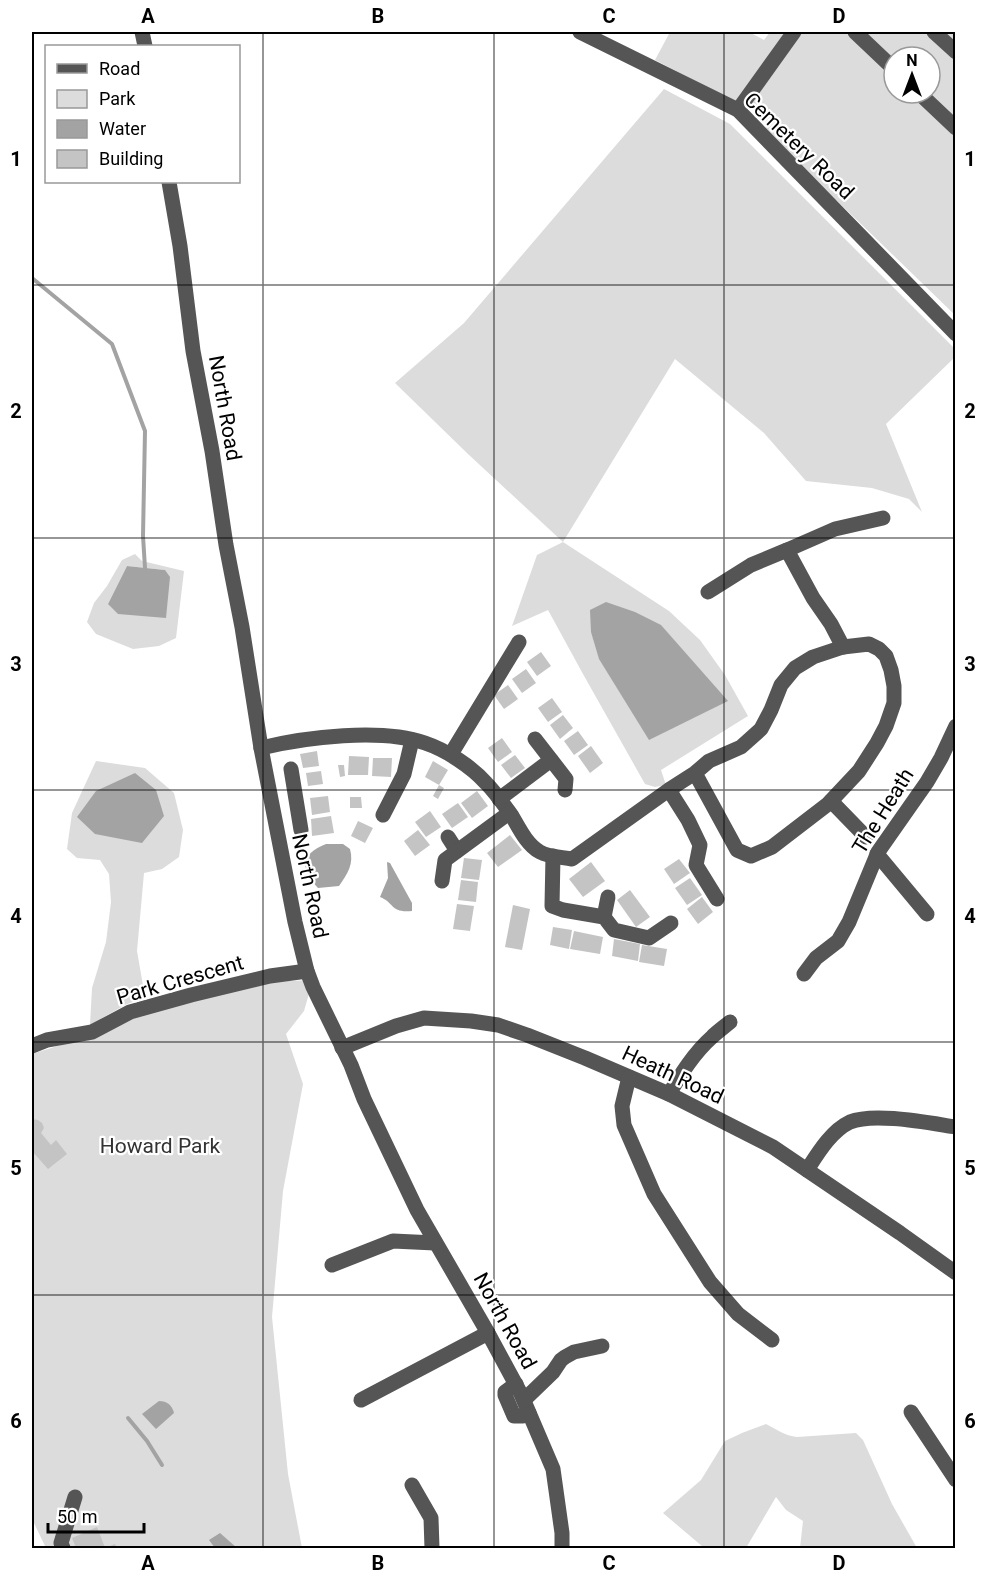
<svg xmlns="http://www.w3.org/2000/svg" width="987" height="1580" font-family="Roboto,sans-serif">
  <style>
    .green { fill: #dcdcdc; fill-rule: evenodd }
    .water { fill: #a3a3a3 }
    .lines { fill: none; stroke-linecap: round; stroke-linejoin: round }
    .stream { stroke: #a3a3a3; stroke-width: 4 }
    .building { fill: #c4c4c4 }
    .minor { stroke: #555; stroke-width: 15 }
    .grid { fill: none; stroke: #000; stroke-width: 1.5; stroke-opacity: 0.55 }
    .labels { text-anchor: middle; dominant-baseline: central; stroke-width: 4.5; stroke-linejoin: round; paint-order: stroke }
    .street-label { font-size: 21px; fill: #000; stroke: #fff }
    .park-label { font-size: 21px; fill: #333; stroke: #fff }
    .neatline { fill: none; stroke: #000; stroke-width: 2 }
    .grid-label { font-size: 20px; text-anchor: middle; font-weight: bold; fill: #000 }
  </style>
  <rect width="100%" height="100%" fill="#fff"/>
  <!-- green -->
  <g class="green">
    <path d="M670 32H749L764 40 770 32H955V315L767 133 765 123 768 114 752 110 655 60ZM894 57H930V93H894Z"/>
    <path d="M664 89 730 124 955 349V357L886 424 922 512 909 499 872 488 806 481 764 433 675 359 563 542 669 611 700 640 725 675 748 716 661 770 666 785 655 787 645 784 583 674 548 610 512 626 537 555 563 542 468 454 395 383 464 323Z"/>
    <path d="M135 554 142 561 184 571 176 638 159 646 133 649 96 634 87 622 94 603 107 586 122 560ZM127 566 165 570 108 604Z"/>
    <path d="M96 761 145 768 174 793 183 830 179 857 162 869 144 873 137 951 145 997 125 1005 90 1025 92 988 106 942 111 902 109 874 100 860 77 858 67 849 72 813Z"/>
    <path d="M313 980 304 1011 286 1034 303 1084 283 1191 272 1317 288 1474 302 1548H46L32 1519V1054L70 1042 170 1005 264 982Z"/>
    <path d="M766 1424C776 1429 785 1436 797 1437L856 1433 863 1440 892 1504 917 1548H800L803 1521 786 1510 776 1497 746 1548H702L703 1547 663 1513 701 1480 725 1441 742 1433Z"/>
  </g>
  <!-- water -->
  <g class="water">
    <path d="M127 566 165 570 170 577 166 618 118 614 108 604Z"/>
    <path d="M606 602 635 612 661 625 728 701 649 740 599 659 591 632 590 610Z"/>
    <path d="M135 773 156 790 164 816 142 843 95 834 77 817 96 791Z"/>
    <path d="M326 844H343L350 849C354 864 348 873 339 886L318 888C300 869 300 854 326 844Z"/>
    <path d="M387 862 390 863 412 903V911C390 913 395 903 380 897L388 878Z"/>
    <path d="M159 1401C167 1401 172 1405 174 1413L156 1429 142 1414Z"/>
    <path d="M220 1533 237 1548H215L209 1540Z"/>
  </g>
  <g class="lines">
    <!-- stream -->
    <g class="stream">
      <path d="M32 278 112 344 145 431 143 536 145 568"/>
      <path d="M128 1418 147 1441 162 1465"/>
    </g>
  </g>
  <!-- building -->
  <g class="building">
    <path d="M541 652 551 666 537 676 527 662Z"/>
    <path d="M526 669 536 683 522 693 512 679Z"/>
    <path d="M508 685 518 699 504 709 494 695Z"/>
    <path d="M552 698 562 712 548 722 538 708Z"/>
    <path d="M563 715 573 728 560 739 550 725Z"/>
    <path d="M578 731 588 745 574 755 564 741Z"/>
    <path d="M502 738 512 752 498 762 488 748Z"/>
    <path d="M591 746 603 763 590 773 578 756Z"/>
    <path d="M317 751 319 766 303 768 300 754Z"/>
    <path d="M515 755 525 768 511 778 501 765Z"/>
    <path d="M349 756 369 757 368 775H348Z"/>
    <path d="M373 758H392L391 777 372 776Z"/>
    <path d="M433 761 448 770 439 785 425 777Z"/>
    <path d="M338 765H344L345 776 340 777Z"/>
    <path d="M321 771 323 784 308 786 306 773Z"/>
    <path d="M439 785 444 788 438 799 433 796Z"/>
    <path d="M477 791 488 806 472 818 461 803Z"/>
    <path d="M328 796 330 812 312 815 310 798Z"/>
    <path d="M350 797H361L362 808H350Z"/>
    <path d="M458 803 468 817 452 828 442 814Z"/>
    <path d="M430 811 441 827 426 837 415 822Z"/>
    <path d="M331 816 334 833 312 836 311 819Z"/>
    <path d="M358 821 373 828 365 843 351 836Z"/>
    <path d="M418 830 430 845 415 856 404 841Z"/>
    <path d="M510 835 522 850 498 867 487 853Z"/>
    <path d="M464 858 482 860 479 880 461 878Z"/>
    <path d="M679 859 690 873 674 884 664 869Z"/>
    <path d="M591 862 605 881 583 897 569 879Z"/>
    <path d="M690 878 702 895 687 905 675 888Z"/>
    <path d="M461 880 478 882 476 902 458 900Z"/>
    <path d="M630 890 650 917 636 927 617 900Z"/>
    <path d="M702 897 713 912 698 924 687 909Z"/>
    <path d="M457 904 474 906 470 931 453 929Z"/>
    <path d="M513 905 530 909 522 950 505 947Z"/>
    <path d="M553 927 572 930 569 949 550 945Z"/>
    <path d="M574 931 603 937 600 954 570 949Z"/>
    <path d="M614 939 640 944 638 961 612 956Z"/>
    <path d="M642 945 667 949 664 966 639 962Z"/>
    <path d="M32 1119 38 1120 42 1123 44 1128 41 1133 51 1145 56 1140 67 1154 48 1169 32 1151Z"/>
    <path d="M97 1527 105 1548 115 1544 117 1548H76L72 1538Z"/>
  </g>
  <g class="lines">
    <!-- minor -->
    <g class="minor">
      <path d="M142 32 145 46"/>
      <path d="M580 32 738 110 956 334"/>
      <path d="M855 32 894 69"/>
      <path d="M934 32 956 52"/>
      <path d="M919 93 956 128"/>
      <path d="M738 110 794 32"/>
      <path d="M169 182 180 246 193 351 212 451 226 545 242 627 261 748 295 922 307 971 313 987 351 1065 364 1099 417 1210 488 1333 521 1394 553 1469 562 1533V1548"/>
      <path d="M787 550 835 529 883 518"/>
      <path d="M708 592 751 565 787 550 813 598 831 624 843 647"/>
      <path d="M535 739 566 779 565 790"/>
      <path d="M261 748C306 737 381 728 425 743 446 750 472 767 486 783 496 793 504 805 512 816 519 828 527 845 540 852 549 857 561 857 572 859L670 789 695 773 709 761 741 747 761 729 771 710 781 685 795 668 813 657 843 647 869 644 879 649 886 656 891 670 894 686V703L886 726 877 743 859 771 828 804 772 847 751 856 737 850 695 773"/>
      <path d="M451 754 519 642"/>
      <path d="M291 769 301 830"/>
      <path d="M669 790 688 820 700 845 696 865 717 899"/>
      <path d="M499 799 551 760"/>
      <path d="M831 801 866 837"/>
      <path d="M383 815 404 774 412 740"/>
      <path d="M448 837 457 851"/>
      <path d="M877 854 927 914"/>
      <path d="M553 856 552 906 563 910 604 917 614 930 649 938 671 923"/>
      <path d="M442 881 445 860 509 813"/>
      <path d="M604 917 608 897"/>
      <path d="M804 974 816 958 838 941 849 922 878 852 927 782 941 758 956 726"/>
      <path d="M32 1046 47 1040 92 1032 130 1012 191 995 270 976 307 971"/>
      <path d="M342 1048 396 1026 424 1018 471 1021 498 1025 527 1035 585 1058 669 1094 773 1147 900 1233 956 1273"/>
      <path d="M629 1077 622 1106 624 1125 654 1194 710 1282 738 1314 772 1340"/>
      <path d="M669 1094C681 1074 694 1053 712 1037 717 1032 724 1027 730 1022"/>
      <path d="M807 1170C818 1153 831 1131 850 1122 874 1112 929 1123 956 1127"/>
      <path d="M332 1265 393 1241 435 1243"/>
      <path d="M516 1384 505 1392V1395L514 1416H523L529 1413"/>
      <path d="M361 1400 488 1333"/>
      <path d="M524 1400 553 1372 561 1360 565 1357 574 1352 602 1346"/>
      <path d="M911 1412 956 1480"/>
      <path d="M412 1485 431 1518 432 1548"/>
      <path d="M63 1548 61 1543 75 1497"/>
    </g>
  </g>
  <!-- grid -->
  <path class="grid" d="M263 32V1548M494 32V1548M724 32V1548M32 285H956M32 538H956M32 790H956M32 1042H956M32 1295H956"/>
  <g class="labels">
    <!-- street labels -->
    <g class="street-label">
      <text transform="translate(799 146) rotate(44)">Cemetery Road</text>
      <text transform="translate(225 408) rotate(80)">North Road</text>
      <text transform="translate(883 811) rotate(-58)">The Heath</text>
      <text transform="translate(310 886) rotate(78)">North Road</text>
      <text transform="translate(180 980) rotate(-16)">Park Crescent</text>
      <text transform="translate(673 1075) rotate(25)">Heath Road</text>
      <text transform="translate(505 1321) rotate(61)">North Road</text>
    </g>
    <!-- park labels -->
    <g class="park-label">
      <text x="160" y="1146">Howard Park</text>
    </g>
  </g>
  <!-- border -->
  <rect width="987" height="1580" fill="none" stroke="#ffffff" stroke-width="66"/>
  <!-- legend -->
  <rect x="45" y="45" width="195" height="138" fill="#ffffff" stroke="#999999" stroke-width="1.5"/>
  <rect x="57" y="64" width="30" height="9" fill="#555555" stroke="#999999" stroke-width="1.5"/>
  <text x="99" y="75" font-size="18" fill="#000000">Road</text>
  <rect x="57" y="90" width="30" height="18" fill="#dcdcdc" stroke="#999999" stroke-width="1.5"/>
  <text x="99" y="105" font-size="18" fill="#000000">Park</text>
  <rect x="57" y="120" width="30" height="18" fill="#a3a3a3" stroke="#999999" stroke-width="1.5"/>
  <text x="99" y="135" font-size="18" fill="#000000">Water</text>
  <rect x="57" y="150" width="30" height="18" fill="#c4c4c4" stroke="#999999" stroke-width="1.5"/>
  <text x="99" y="165" font-size="18" fill="#000000">Building</text>
  <!-- north arrow -->
  <g transform="translate(912 75)"><circle r="28" fill="#ffffff" stroke="#999999" stroke-width="1.5"/>
  <path d="M0-4.5L10 22L0 15L-10 22Z" fill="#000000"/>
  <text y="-9" font-size="16" font-weight="bold" text-anchor="middle" fill="#000000">N</text>
  </g>
  <!-- scale -->
  <path d="M48 1523v9h96v-9" fill="none" stroke="#000000" stroke-width="3"/>
  <text x="57" y="1523" font-size="18" fill="#000000" stroke="#ffffff" stroke-width="4.5" paint-order="stroke">50 m</text>
  <rect x="33" y="33" width="921" height="1514" class="neatline"/>
  <g class="grid-label">
    <text x="148" y="23">A</text>
    <text x="378" y="23">B</text>
    <text x="609" y="23">C</text>
    <text x="839" y="23">D</text>
    <text x="16" y="166">1</text>
    <text x="970" y="166">1</text>
    <text x="16" y="418">2</text>
    <text x="970" y="418">2</text>
    <text x="16" y="671">3</text>
    <text x="970" y="671">3</text>
    <text x="16" y="923">4</text>
    <text x="970" y="923">4</text>
    <text x="16" y="1175">5</text>
    <text x="970" y="1175">5</text>
    <text x="16" y="1428">6</text>
    <text x="970" y="1428">6</text>
    <text x="148" y="1570">A</text>
    <text x="378" y="1570">B</text>
    <text x="609" y="1570">C</text>
    <text x="839" y="1570">D</text>
  </g>
</svg>
